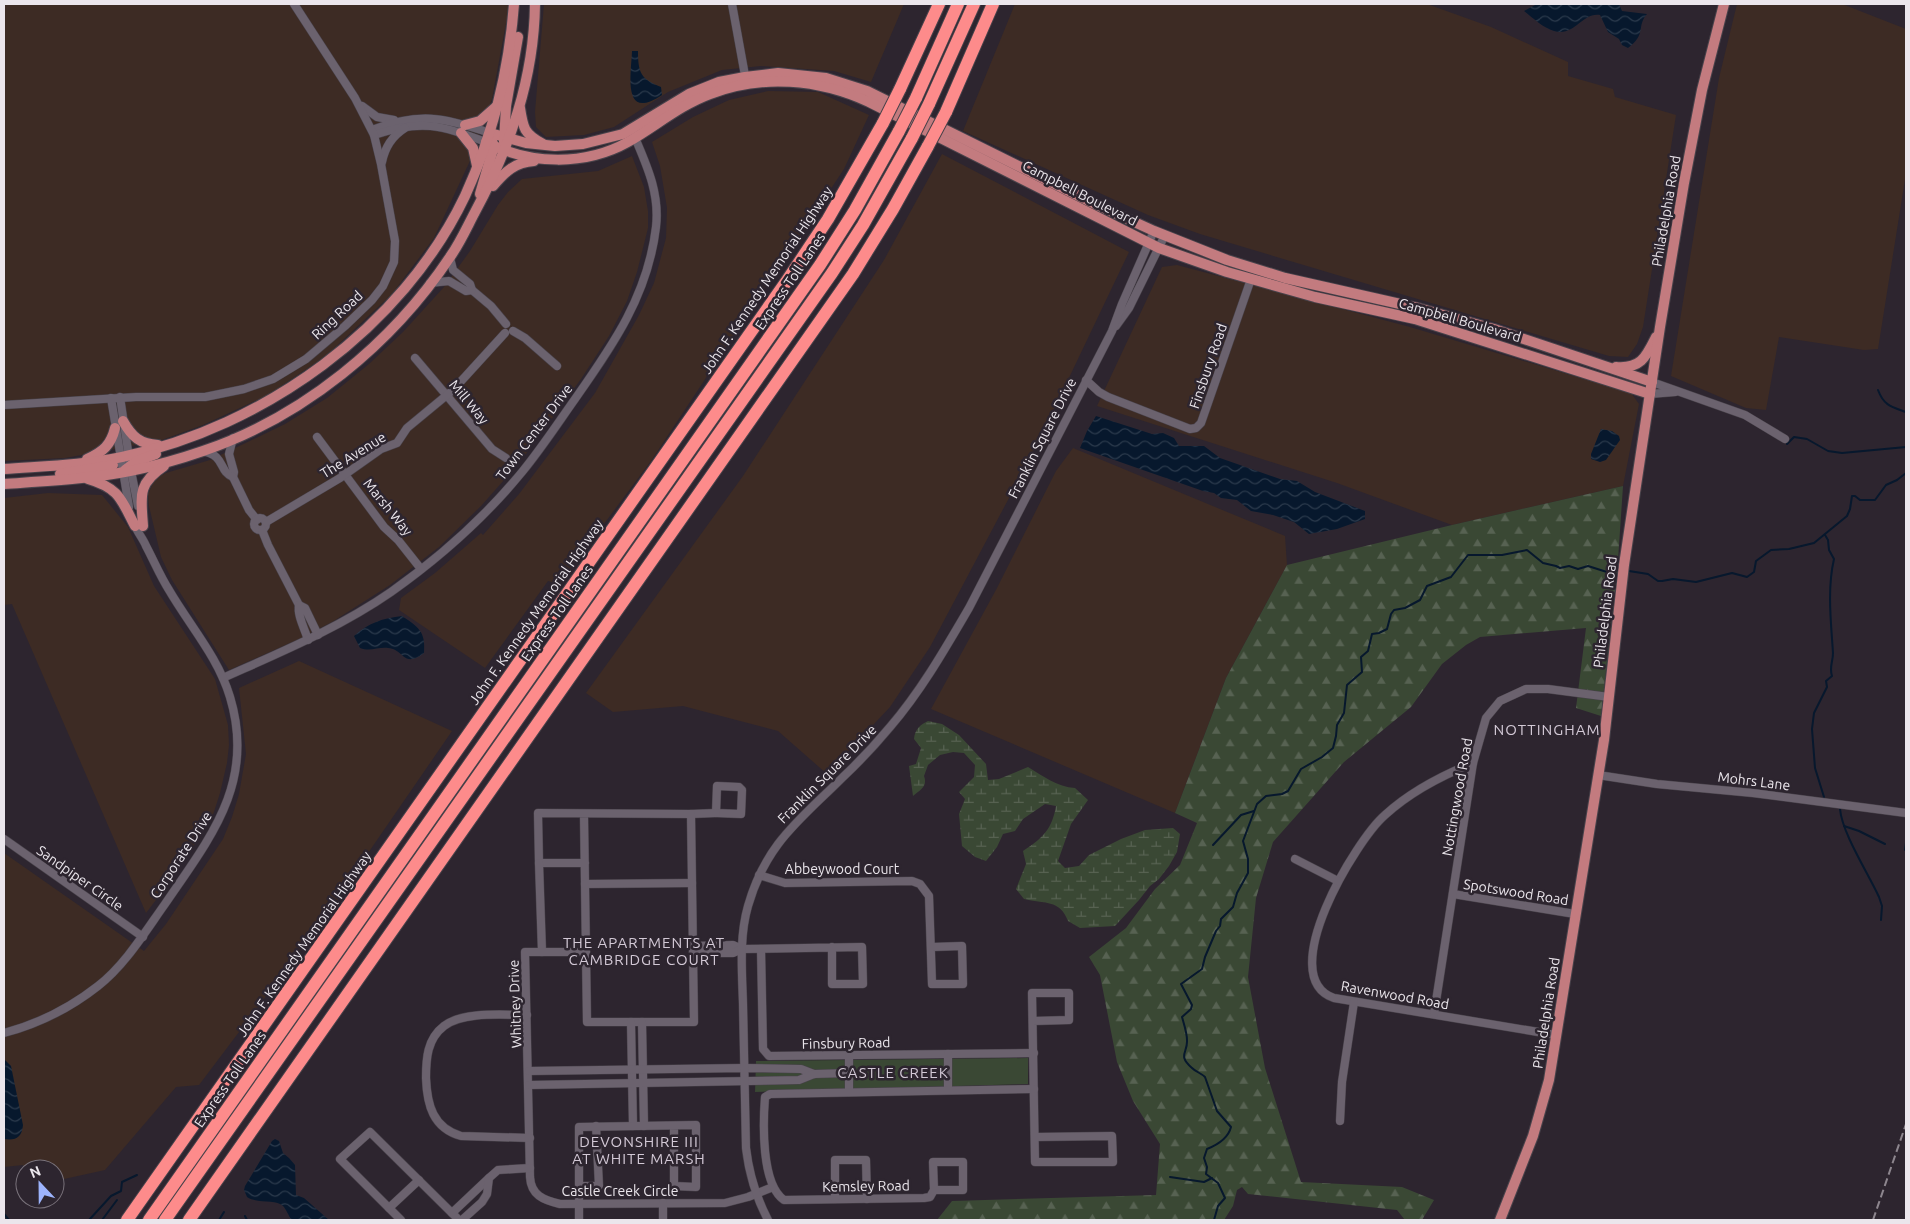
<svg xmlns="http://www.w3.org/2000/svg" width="1910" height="1224" font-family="Ubuntu,sans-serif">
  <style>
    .commercial { fill: #3d2b24 }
    .green { fill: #3a4834 }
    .forest { fill: url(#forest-firs) }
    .wetland { fill: url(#wetland-marsh) }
    .water { fill: url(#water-waves) }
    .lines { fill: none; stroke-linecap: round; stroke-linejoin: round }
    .stream { stroke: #07182d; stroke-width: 2 }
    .minor-casing { stroke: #48424a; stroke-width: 9 }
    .major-casing { stroke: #48424a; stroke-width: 12 }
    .highway-casing { stroke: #48424a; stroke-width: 14 }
    .minor { stroke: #6b626e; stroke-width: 8 }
    .major { stroke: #c37b7f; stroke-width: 10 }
    .highway { stroke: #fd8b8b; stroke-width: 12 }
    .rail { stroke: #8d868e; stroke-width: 2; stroke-dasharray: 8 4; stroke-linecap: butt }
    .highway-bridge-casing { stroke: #48424a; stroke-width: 14; stroke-linecap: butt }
    .highway-bridge { stroke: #fd8b8b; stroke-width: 12 }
    .labels { text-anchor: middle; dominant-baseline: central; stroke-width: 5; stroke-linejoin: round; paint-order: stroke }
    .street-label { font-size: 14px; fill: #ebe6ec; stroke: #2d252f }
    .neighbourhood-label { font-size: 15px; letter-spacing: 1px; fill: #d3c9d6; stroke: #2d252f }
  </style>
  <defs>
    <pattern id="forest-firs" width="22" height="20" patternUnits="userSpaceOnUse" patternTransform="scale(1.25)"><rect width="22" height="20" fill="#3a4834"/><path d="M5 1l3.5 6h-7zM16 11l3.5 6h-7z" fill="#576252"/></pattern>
    <pattern id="wetland-marsh" width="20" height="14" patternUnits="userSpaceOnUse" patternTransform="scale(1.25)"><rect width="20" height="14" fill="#3a4834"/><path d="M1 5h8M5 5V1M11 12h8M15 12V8" fill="none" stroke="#576252"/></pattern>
    <pattern id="water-waves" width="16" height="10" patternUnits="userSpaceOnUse" patternTransform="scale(1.25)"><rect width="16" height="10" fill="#07182d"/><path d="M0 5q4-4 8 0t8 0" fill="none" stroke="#2b3a4c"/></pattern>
  </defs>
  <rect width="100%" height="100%" fill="#2d252f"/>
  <!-- commercial -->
  <g class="commercial">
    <path d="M4 4H508L507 18 492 99 469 163 434 238 392 294 326 356 268 395 203 425 159 441 65 458 4 461Z"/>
    <path d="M544 4H904L871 82 834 71 761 66 722 70 668 92 614 127 584 135 546 137 536 127 535 112Z"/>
    <path d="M1015 4H1427L1491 27 1568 62V76L1613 89 1615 97 1676 115 1643 327 1637 344 1628 357 1609 356 1200 234 1148 215 963 131Z"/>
    <path d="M1737 4H1842L1906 29V173L1878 349 1864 350 1779 337 1766 410 1746 408 1671 376 1719 78Z"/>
    <path d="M768 91 818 92 869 115 844 169 651 461 559 584 548 581 485 668 399 610 401 598 435 573 481 533 483 535 519 494 595 393 639 315 654 283 666 238 667 208 660 166 652 142 693 117 729 100Z"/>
    <path d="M942 154 1129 252 1036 447 930 647 890 707 827 774 778 731 683 706 613 712 586 693 743 476 884 260Z"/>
    <path d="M632 156 644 187 648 211V228L637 272 627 301 609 336 581 379 520 462 481 506 439 547 390 585 332 622 299 639 229 670 172 580 161 557 149 506 148 494 153 483 157 477 166 473 210 460 285 424 327 398 369 364 403 332 444 287 470 251 498 205 508 192 522 179 598 171Z"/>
    <path d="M1177 265 1410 327 1631 393 1639 404 1623 486 1452 525 1337 483 1097 406 1162 267Z"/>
    <path d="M1073 448 1285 536 1287 565 1226 678 1175 813 931 709 997 588 1056 471Z"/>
    <path d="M48 493 102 495 128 527 154 586 215 679 228 725 229 745 227 763 220 793 212 818 172 879 146 913 12 604 4 605V498Z"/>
    <path d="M299 661 452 731 355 872 332 909 199 1085 176 1087 105 1170 55 1181V1169H25V1171L23 1165 4 1167V853L144 951 166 924 223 839 232 817 239 794 246 754 239 688Z"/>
  </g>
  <!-- green -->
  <path class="green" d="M1028 1058V1084L755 1092 756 1061Z"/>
  <!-- forest -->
  <path class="forest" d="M1623 486 1618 560 1601 716 1576 708 1586 628 1480 637 1466 645 1442 664 1411 707 1344 762 1273 842 1256 898 1248 977 1265 1068 1301 1182 1402 1187 1434 1200 1422 1220H1405L1397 1210 1248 1194 1242 1187 1237 1190 1233 1206 1224 1220H937L952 1201 1156 1195 1160 1144 1133 1101 1117 1062 1100 975 1089 957 1126 928 1155 889 1180 865 1197 823 1175 813 1226 678 1287 565 1452 525Z"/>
  <!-- wetland -->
  <path class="wetland" d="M928 721 942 724 959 735 986 764 988 780 999 779 1028 767C1043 776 1057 787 1075 788L1088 800 1071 824 1058 861 1065 868 1079 866 1089 855 1121 839 1145 830 1173 828 1180 834 1177 852 1169 866 1159 879 1150 886 1139 900 1115 926 1080 928 1068 921C1060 899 1044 904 1024 899L1016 889 1026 864 1023 851C1043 838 1052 829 1056 806L1045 804 1023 819 1015 831 1003 834 997 847 986 861 975 857 962 846 959 814 965 799 959 792 974 777 975 765 964 753 953 752 940 755 928 765 924 776C928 787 920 790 913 796L909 766 916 764 921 748 914 739C915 729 920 725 928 721Z"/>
  <!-- water -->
  <g class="water">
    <path d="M1537 4H1619L1622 11 1647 14C1636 27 1647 34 1628 48L1622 45 1619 39 1608 32 1600 15C1582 12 1575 37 1554 31 1543 28 1533 18 1524 11Z"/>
    <path d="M632 51H638C638 73 641 79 661 87L662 95C622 122 631 75 632 51Z"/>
    <path d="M1096 416 1152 434 1163 433 1174 438 1179 446H1204L1220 458 1280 479 1297 481 1315 492 1365 511V519L1337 529 1309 534 1294 522 1273 515 1251 511 1237 500 1221 498 1214 493 1203 491 1080 448 1087 431Z"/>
    <path d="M1601 429 1612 431 1619 436 1620 440 1606 460 1600 462 1591 459V454Z"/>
    <path d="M402 616C418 627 426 631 424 653 403 669 404 649 388 648 378 647 370 652 360 648L354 636C368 623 383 618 402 616Z"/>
    <path d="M4 1059 11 1066 23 1125C22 1137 16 1141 4 1139Z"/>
    <path d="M275 1139 279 1141 283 1153 289 1158 295 1165 296 1195 304 1198 329 1220H291C289 1216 286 1209 283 1206 276 1199 257 1204 247 1197L244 1190 245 1186 272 1141Z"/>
  </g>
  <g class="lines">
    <!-- stream -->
    <g class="stream">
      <path d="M1878 390C1884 406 1892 407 1906 412"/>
      <path d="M1787 444 1794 437 1807 439 1828 451 1842 453 1906 447"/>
      <path d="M1629 571 1648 574 1658 581H1662L1673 579 1696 582 1732 573 1747 577 1754 572 1756 561 1771 550 1789 549 1814 543 1847 516 1850 509 1852 496H1855L1860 500H1875L1886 485 1897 480 1906 473"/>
      <path d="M1824 797 1815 768 1812 729 1814 713 1827 687 1826 681 1832 676C1829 667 1833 662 1833 653 1831 622 1827 589 1834 559L1829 550 1828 540 1825 535"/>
      <path d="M1840 809C1842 833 1868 873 1879 897L1882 906 1881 920"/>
      <path d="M1844 826 1859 831 1885 844"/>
      <path d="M1213 845 1241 815 1254 811"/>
      <path d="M1905 850 1906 843"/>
      <path d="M1170 1177 1204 1182 1212 1178"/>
      <path d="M4 1214 9 1220"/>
      <path d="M245 1216 247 1220"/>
      <path d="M89 1220 111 1196 121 1191 122 1182 137 1175"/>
      <path d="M102 1220 117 1200"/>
      <path d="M219 1220 224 1212"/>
      <path d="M1214 1220 1218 1206 1225 1198 1218 1183 1206 1174 1207 1167 1204 1158 1207 1149C1217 1145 1228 1139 1231 1127L1217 1111 1205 1077C1201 1073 1196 1072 1192 1068 1177 1055 1188 1053 1187 1040 1187 1033 1184 1024 1182 1017L1191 1009 1192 1005 1181 984 1202 969 1205 957 1216 931 1220 926 1221 919 1233 907 1237 893 1248 873V859L1243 841 1257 804 1266 796 1282 794 1288 791 1301 769 1322 757 1333 748 1336 736 1337 725 1344 713 1347 685 1362 672 1361 657 1368 651 1372 634 1379 633 1387 629 1391 614 1394 610 1405 608 1420 600 1427 586 1451 577 1468 555H1502L1527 550 1543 563 1556 566 1560 568 1569 566 1578 569 1588 566 1610 573 1618 569"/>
    </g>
    <!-- minor casing -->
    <g class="minor-casing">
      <g id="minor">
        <path d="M732 4 746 81"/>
        <path d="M362 106 377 117 394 120"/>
        <path d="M372 130C419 112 443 117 490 133"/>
        <path d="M374 135C422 119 440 125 486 142"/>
        <path d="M382 162C385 147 392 136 405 128"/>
        <path d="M450 258 453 270 470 284 472 290 491 306 506 324"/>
        <path d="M430 283 449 281 466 291 472 290"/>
        <path d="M1116 326 1129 308 1165 235"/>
        <path d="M513 331 525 338 557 366"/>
        <path d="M415 358 492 449 506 458"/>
        <path d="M1086 380 1099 392 1108 397 1190 429 1196 428 1201 423 1251 279"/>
        <path d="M1652 382 1745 415 1785 439"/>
        <path d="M1650 394 1675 392"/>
        <path d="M120 397 131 471 138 506"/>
        <path d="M111 398 129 507"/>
        <path d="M4 405 136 397H205L244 389 273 379 306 359 345 326 372 300 383 286 394 262 395 241 381 164 374 135 355 98 294 4"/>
        <path d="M317 437 384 527 398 540 421 569"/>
        <path d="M233 438 229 454 234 472 233 477 249 510 257 520"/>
        <path d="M203 451C226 456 218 471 233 477"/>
        <circle cx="260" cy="524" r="6"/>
        <path d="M266 522 340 478 381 449 397 443 407 428 453 390 505 333"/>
        <path d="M262 530 268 545 299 605"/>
        <path d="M308 640C305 629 297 616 299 605L305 608 318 635"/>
        <path d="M223 678C281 652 339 628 391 592 439 558 485 517 522 472 541 449 558 423 575 399 613 345 648 295 656 227 660 192 646 164 633 133"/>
        <path d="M1473 763C1443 775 1410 792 1385 815 1356 840 1273 977 1334 998L1556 1035"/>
        <path d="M1598 775 1657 784 1753 793 1906 813"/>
        <path d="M717 786 739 787 742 790 741 814 716 813Z"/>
        <path d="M691 814 716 813"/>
        <path d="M584 815 587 1022H694L691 814 538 813 539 863H585"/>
        <path d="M4 839 143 937"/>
        <path d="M1295 859 1338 881"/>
        <path d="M539 863 542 952"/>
        <path d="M759 875 785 883 912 881 920 884 929 896 932 984H963L962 946 932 947"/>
        <path d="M585 884 692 883"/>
        <path d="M1453 894 1575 914"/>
        <path d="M693 946 733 945 742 949"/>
        <path d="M761 949 763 1049 769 1056 1034 1053"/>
        <path d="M586 952H525L530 1177C531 1195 543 1200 560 1204L725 1203 748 1197 773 1187"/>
        <path d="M693 953H733L742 949 862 947 863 984H832V947"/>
        <path d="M1434 1014 1473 763 1486 718 1500 701 1526 689H1548L1609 697"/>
        <path d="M527 1015C504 1015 463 1011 444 1026 427 1039 426 1059 426 1078 427 1105 433 1128 461 1136L530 1138"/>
        <path d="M1033 1021 1069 1020V993H1032L1035 1162H1113L1112 1136 1035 1137"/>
        <path d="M631 1022 633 1126"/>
        <path d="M642 1022 644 1126"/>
        <path d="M4 1033C38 1024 70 1008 98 986 125 965 145 932 165 904 210 838 256 783 230 697 218 657 190 626 169 590 160 576 154 561 146 546 143 538 136 531 134 523"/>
        <path d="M948 1054V1090"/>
        <path d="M529 1071 744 1068 801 1069 814 1074"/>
        <path d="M529 1085 799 1080 814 1074 849 1073"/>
        <path d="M849 1092V1055"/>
        <path d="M1340 1121 1342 1082 1354 1002"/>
        <path d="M580 1186H599L596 1126"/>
        <path d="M934 1190 933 1162H963V1190H934L930 1197 924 1198 784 1200C761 1184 763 1123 765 1097L770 1094 1034 1089"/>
        <path d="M835 1199V1160H866L867 1199"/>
        <path d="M663 1203V1220"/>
        <path d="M389 1208 419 1180"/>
        <path d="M452 1213 489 1178"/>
        <path d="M401 1220 340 1159 370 1132 459 1220"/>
        <path d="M462 1220 482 1202 487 1194 489 1178 498 1170 530 1168"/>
        <path d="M579 1220V1127C618 1126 657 1126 696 1125V1187L674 1186V1126"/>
        <path d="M768 1220C756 1197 749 1174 746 1148 745 1100 744 1052 743 1004 742 971 739 937 748 906 766 843 800 820 843 777 859 762 875 745 890 727 921 691 945 649 969 608L1112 331 1122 304 1154 231"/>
      </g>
    </g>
    <!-- major casing -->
    <g class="major-casing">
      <g id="major">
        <path d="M520 108C523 128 524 134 543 144"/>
        <path d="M465 125 480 121 497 106"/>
        <path d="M461 133 473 148 477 166"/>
        <path d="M490 133 526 143 555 146 583 144 623 134 689 94 719 82 745 77 778 73 826 78 867 91 1097 205 1154 231 1227 260 1285 278 1418 308 1494 329 1652 382"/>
        <path d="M486 142C530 165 585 166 628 142 656 126 680 105 710 94 762 74 819 79 869 102L1159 248 1227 272 1315 297 1415 319 1650 394"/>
        <path d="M504 142 506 106 518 37"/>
        <path d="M493 186C505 172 515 162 534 161"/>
        <path d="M480 194 494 146 492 141"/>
        <path d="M1616 367C1641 369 1646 357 1656 337"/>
        <path d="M123 421C132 437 140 444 158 445"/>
        <path d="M87 459C103 452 111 445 115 428"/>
        <path d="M4 469C43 466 84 465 122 457 264 427 402 328 465 196 493 135 509 70 514 4"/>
        <path d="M125 470 137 461 156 454"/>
        <path d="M60 474 113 465"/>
        <path d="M88 479C119 488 121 499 135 526"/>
        <path d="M4 484C46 481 89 479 130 471 155 466 180 459 203 451 303 417 392 344 450 257 460 243 467 227 475 212 510 147 534 79 535 4"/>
        <path d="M143 526C141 496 137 484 164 466"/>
        <path d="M1500 1220 1533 1136 1549 1080 1604 740 1624 565 1660 327 1684 183 1702 90 1724 4"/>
      </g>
    </g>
    <!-- highway casing -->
    <g class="highway-casing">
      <g id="highway">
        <path d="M900 89 939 4"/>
        <path d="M916 98 958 4"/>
        <path d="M929 104 974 4"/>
        <path d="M946 112 993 4"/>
        <path d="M127 1220 786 282 828 219 883 123"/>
        <path d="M149 1220 820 265 855 210 899 131"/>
        <path d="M165 1220 832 273 863 225 912 138"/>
        <path d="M189 1220 853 274 893 209 928 146"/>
      </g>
    </g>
    <!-- minor -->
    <use href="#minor" class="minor"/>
    <!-- major -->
    <use href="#major" class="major"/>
    <!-- highway -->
    <use href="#highway" class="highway"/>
    <!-- rail -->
    <path class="rail" d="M1873 1220 1906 1124"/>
    <!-- highway-bridge casing -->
    <g class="highway-bridge-casing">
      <g id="highway-bridge">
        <path d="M883 123 900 89"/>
        <path d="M899 131 916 98"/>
        <path d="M912 138 929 104"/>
        <path d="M928 146 946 112"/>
      </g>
    </g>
    <!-- highway-bridge -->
    <use href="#highway-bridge" class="highway-bridge"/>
  </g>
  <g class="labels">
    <!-- street labels -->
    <g class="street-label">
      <text transform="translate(1080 193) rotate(27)">Campbell Boulevard</text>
      <text transform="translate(1666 211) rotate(-80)">Philadelphia Road</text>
      <text transform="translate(767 280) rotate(-56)">John F. Kennedy Memorial Highway</text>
      <text transform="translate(790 281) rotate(-56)">Express Toll Lanes</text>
      <text transform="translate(337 315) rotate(-43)">Ring Road</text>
      <text transform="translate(1460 320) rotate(16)">Campbell Boulevard</text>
      <text transform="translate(1208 366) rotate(-71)">Finsbury Road</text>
      <text transform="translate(469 402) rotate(50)">Mill Way</text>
      <text transform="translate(534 432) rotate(-53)">Town Center Drive</text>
      <text transform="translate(1042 438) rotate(-63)">Franklin Square Drive</text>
      <text transform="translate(353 455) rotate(-32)">The Avenue</text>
      <text transform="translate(388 507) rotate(51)">Marsh Way</text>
      <text transform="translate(536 612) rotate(-55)">John F. Kennedy Memorial Highway</text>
      <text transform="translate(1605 612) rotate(-83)">Philadelphia Road</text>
      <text transform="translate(557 613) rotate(-55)">Express Toll Lanes</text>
      <text transform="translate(827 774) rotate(-45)">Franklin Square Drive</text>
      <text transform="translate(1754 781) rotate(7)">Mohrs Lane</text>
      <text transform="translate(1457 797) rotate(-80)">Nottingwood Road</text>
      <text transform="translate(181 855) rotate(-57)">Corporate Drive</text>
      <text x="842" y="869">Abbeywood Court</text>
      <text transform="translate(80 878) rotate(35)">Sandpiper Circle</text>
      <text transform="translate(1516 892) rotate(9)">Spotswood Road</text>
      <text transform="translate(304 944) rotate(-55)">John F. Kennedy Memorial Highway</text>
      <text transform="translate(1395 995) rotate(10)">Ravenwood Road</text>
      <text transform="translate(515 1004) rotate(-92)">Whitney Drive</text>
      <text transform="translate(1546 1013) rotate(-81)">Philadelphia Road</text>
      <text transform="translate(846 1043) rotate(-1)">Finsbury Road</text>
      <text transform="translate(230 1079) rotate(-55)">Express Toll Lanes</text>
      <text transform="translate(866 1186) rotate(-1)">Kemsley Road</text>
      <text x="620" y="1191">Castle Creek Circle</text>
    </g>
    <!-- neighbourhood labels -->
    <g class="neighbourhood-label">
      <text x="1547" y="729">NOTTINGHAM</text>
      <text x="644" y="942">THE APARTMENTS AT<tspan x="644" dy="17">CAMBRIDGE COURT</tspan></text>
      <text x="893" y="1072">CASTLE CREEK</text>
      <text x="639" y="1141">DEVONSHIRE III<tspan x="639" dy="17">AT WHITE MARSH</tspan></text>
    </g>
  </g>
  <!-- border -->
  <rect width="1910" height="1224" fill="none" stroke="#ebe6ec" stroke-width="10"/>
  <!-- north arrow -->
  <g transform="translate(40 1184) rotate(338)"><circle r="24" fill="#2d252f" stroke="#79727b"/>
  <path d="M0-4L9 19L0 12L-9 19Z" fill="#9db4fd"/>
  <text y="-8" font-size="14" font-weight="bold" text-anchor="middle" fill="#ebe6ec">N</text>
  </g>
</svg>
